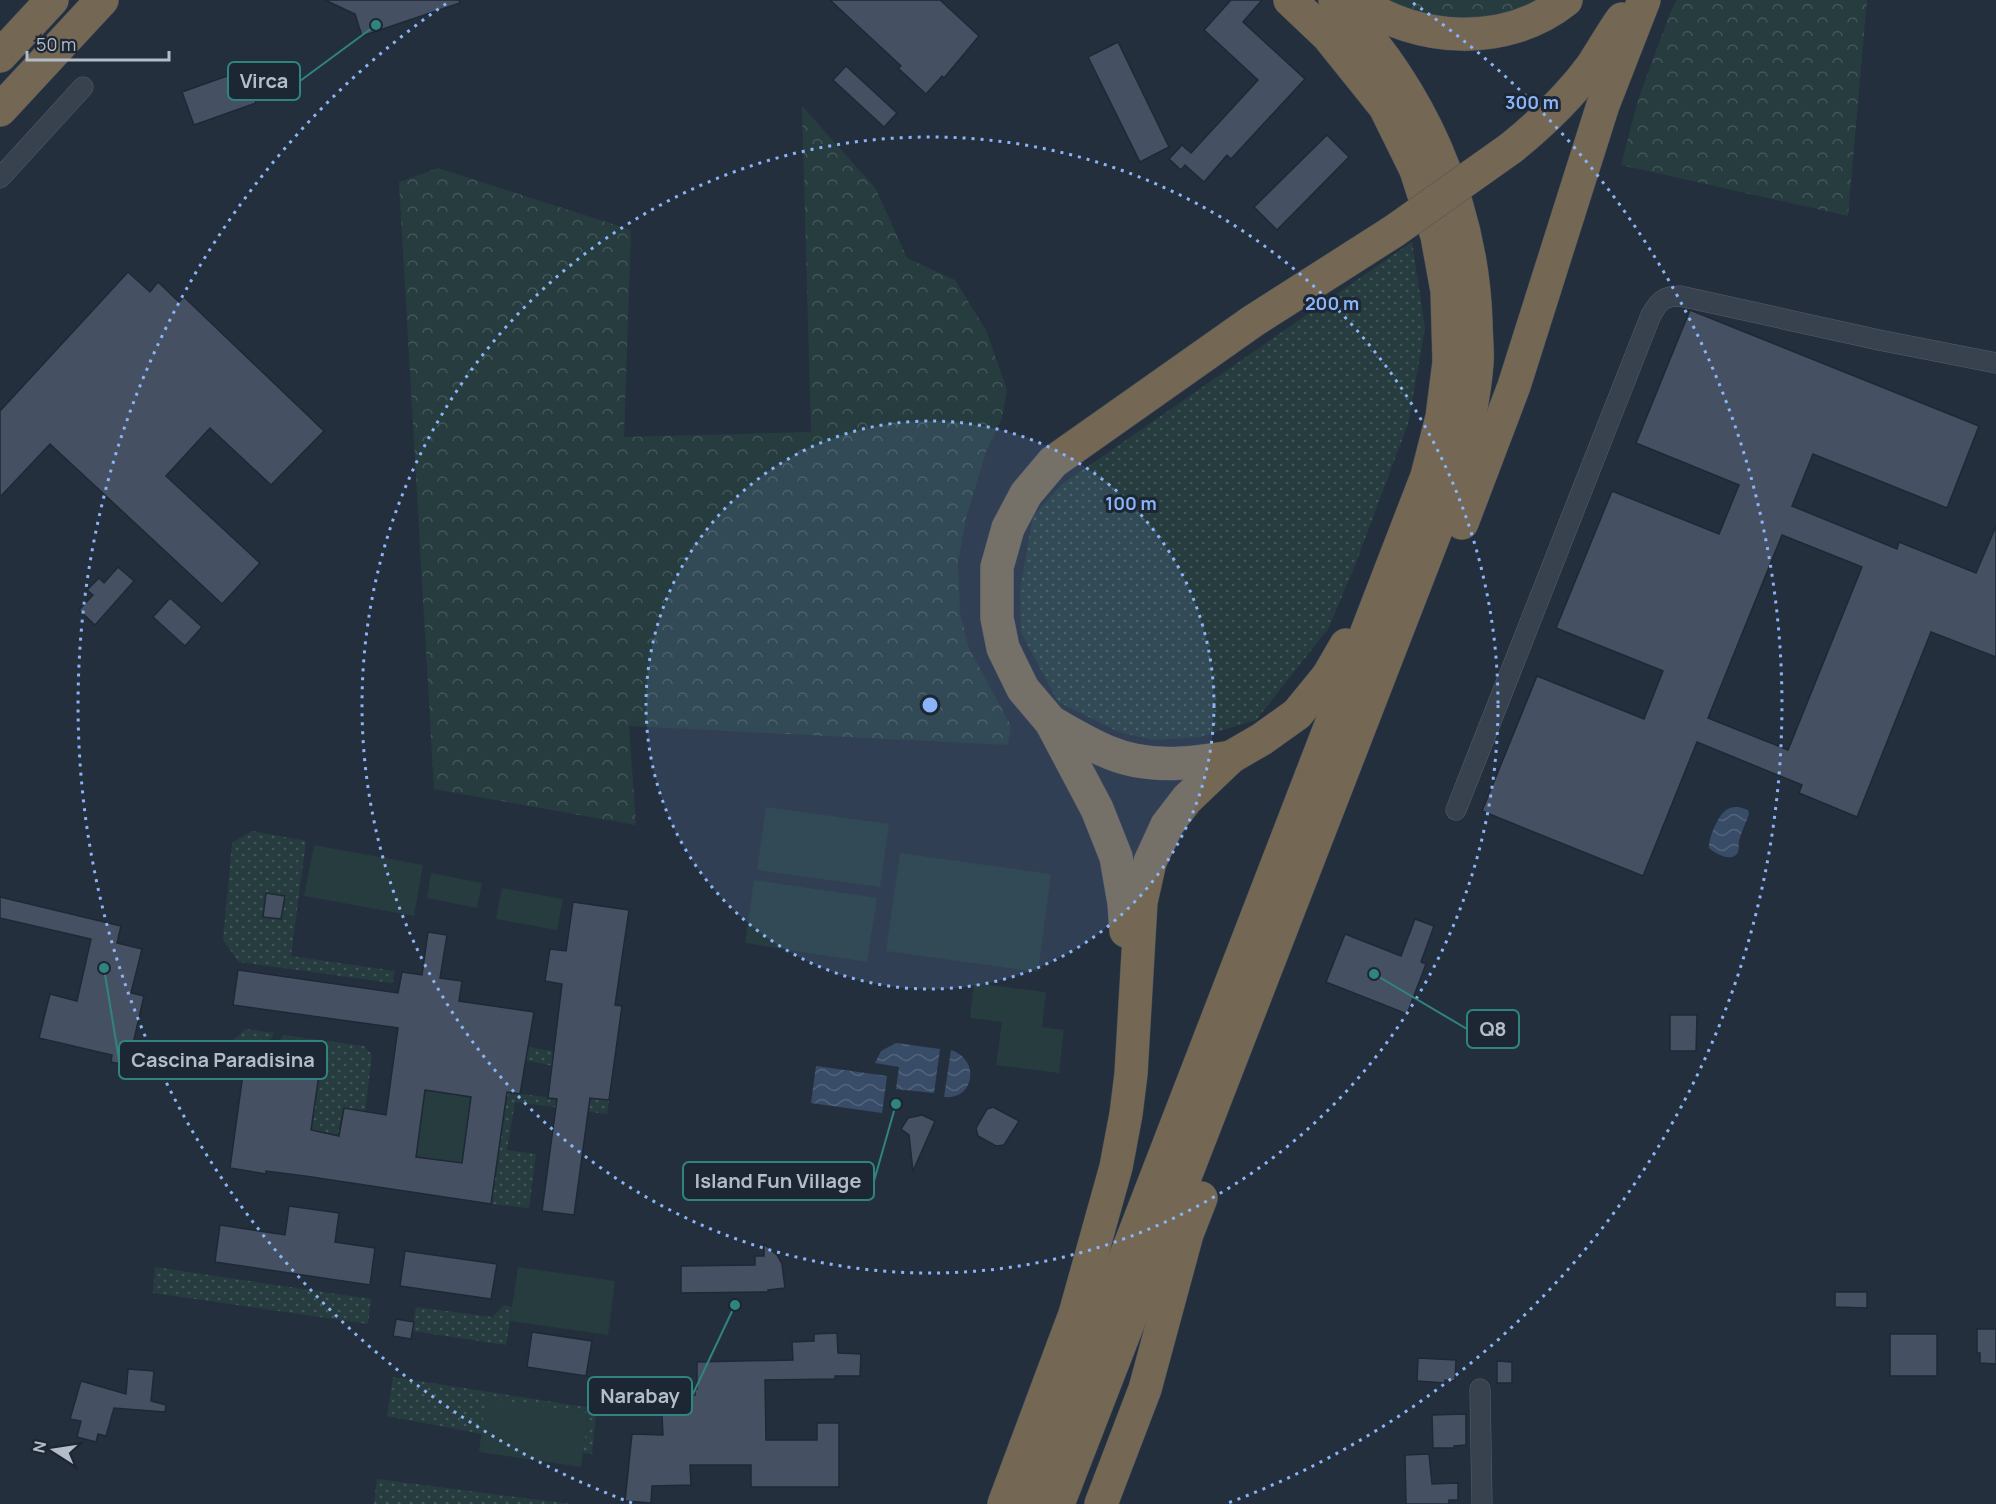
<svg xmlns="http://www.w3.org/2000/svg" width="1996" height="1504" font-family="Manrope,sans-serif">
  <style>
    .grass { fill: url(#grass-dots) }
    .forest { fill: url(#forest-crowns) }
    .garden { fill: #263c3f }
    .water { fill: url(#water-waves) }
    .building { fill: #455162; stroke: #1f2835; stroke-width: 1.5; fill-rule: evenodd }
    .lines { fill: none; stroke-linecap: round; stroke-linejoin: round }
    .street-casing { stroke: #565f6c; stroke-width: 21 }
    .highway-casing { stroke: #434c59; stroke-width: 34 }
    .street { stroke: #38414e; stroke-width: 20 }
    .highway { stroke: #746855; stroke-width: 33 }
    .highway-bridge-casing { stroke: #434c59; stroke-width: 34; stroke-linecap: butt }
    .highway-bridge { stroke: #746855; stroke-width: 33 }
    .ring { fill: none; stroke: #8ab4f8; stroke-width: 3; stroke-dasharray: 3 6 }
    .centre { fill: #8ab4f8; stroke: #1d2633; stroke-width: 3 }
    .ring-label { font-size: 18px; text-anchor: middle; font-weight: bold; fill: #8ab4f8; stroke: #1d2633; stroke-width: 6; stroke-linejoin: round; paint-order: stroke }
    .leader { fill: none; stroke: #308480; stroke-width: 2 }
    .callout-dot { fill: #308480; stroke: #1d2633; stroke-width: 2 }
    .callout { fill: #1d2633; stroke: #308480; stroke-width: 2 }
    .callout-label { font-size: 20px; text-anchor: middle; font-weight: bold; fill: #b4bcc9 }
  </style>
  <defs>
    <pattern id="grass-dots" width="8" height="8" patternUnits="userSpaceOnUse" patternTransform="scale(1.5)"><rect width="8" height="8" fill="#263c3f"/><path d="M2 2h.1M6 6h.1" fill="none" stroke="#435659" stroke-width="1.8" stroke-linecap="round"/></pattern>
    <pattern id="forest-crowns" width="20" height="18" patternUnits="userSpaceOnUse" patternTransform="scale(1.5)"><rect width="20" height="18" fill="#263c3f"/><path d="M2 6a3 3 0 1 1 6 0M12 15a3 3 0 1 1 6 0" fill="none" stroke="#435659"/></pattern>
    <pattern id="water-waves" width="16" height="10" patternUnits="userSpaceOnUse" patternTransform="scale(1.5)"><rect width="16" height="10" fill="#394c67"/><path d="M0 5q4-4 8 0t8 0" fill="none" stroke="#53647b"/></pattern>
  </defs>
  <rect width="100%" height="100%" fill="#242f3e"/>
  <!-- grass -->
  <g class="grass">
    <path d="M1412 242 1425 328 1408 424 1354 568 1328 629 1256 720 1200 737 1153 740 1119 732 1058 702 1021 632 1020 590 1033 516 1061 485Z"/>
    <path d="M252 831 306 841 291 956 395 971 392 983 239 962 223 940 232 843Z"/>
    <path d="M246 1029 274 1033 266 1047 231 1042Z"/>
    <path d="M283 1035 364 1046 372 1055 365 1112 343 1109 329 1180 305 1177 322 1055 275 1048Z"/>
    <path d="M514 1045 578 1055 573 1095 609 1100 607 1114 515 1102 507 1150 536 1154 529 1208 491 1204 507 1092 560 1099 553 1066 525 1060Z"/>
    <path d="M155 1267 371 1299 368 1324 153 1293Z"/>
    <path d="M504 1305 512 1307 506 1345 412 1331 416 1307 492 1317Z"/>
    <path d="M393 1377 592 1408 596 1415 592 1454 583 1453 588 1413 486 1399 482 1434 387 1416Z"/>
    <path d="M377 1479 571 1504H374Z"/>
  </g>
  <!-- forest -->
  <g class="forest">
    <path d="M1375 0H1548L1464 27Z"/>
    <path d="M1677 0H1867L1848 216 1621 165 1639 97 1670 13Z"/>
    <path d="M802 106 876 189 907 258 955 280 986 330 1007 389 1002 418 986 452 966 518 958 562 960 614 969 648 1011 726 1008 745 629 726 636 825 434 789 399 182 438 168 631 230 624 437 811 432Z"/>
  </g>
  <!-- garden -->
  <g class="garden">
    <path d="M766 807 889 824 880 887 757 870Z"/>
    <path d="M314 845 423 865 414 916 304 896Z"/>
    <path d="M900 853 1051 874 1038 972 886 951Z"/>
    <path d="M431 873 482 883 477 908 427 898Z"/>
    <path d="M754 880 877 898 867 962 745 943Z"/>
    <path d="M502 888 563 899 557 930 496 919Z"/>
    <path d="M974 983 1046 992 1042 1027 1064 1030 1059 1073 996 1065 1002 1022 970 1018Z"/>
    <path d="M425 1090 471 1097 462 1163 416 1157Z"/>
    <path d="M518 1267 615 1281 608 1335 510 1321Z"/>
    <path d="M486 1398 588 1413 581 1467 479 1452Z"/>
  </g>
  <!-- water -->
  <g class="water">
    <path d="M1739 807 1748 810 1749 814C1746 823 1741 832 1739 841 1738 846 1740 852 1736 855 1728 861 1715 853 1709 848 1708 839 1718 816 1725 811 1729 807 1735 807 1739 807Z"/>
    <path d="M896 1043 940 1049 934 1093 896 1089 899 1067 875 1063 881 1051Z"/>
    <path d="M951 1050C981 1060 974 1100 944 1097Z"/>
    <path d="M816 1066 887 1076 882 1113 811 1103Z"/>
  </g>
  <!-- building -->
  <g class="building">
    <path d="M325 0H459L460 3 362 36 355 14Z"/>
    <path d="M830 0H940L979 36 944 78 942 76 926 94 898 68 901 66Z"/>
    <path d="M1231 0H1262L1243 22 1305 79 1231 159 1227 155 1204 182 1185 165 1181 170 1169 159 1182 145 1191 153 1258 80 1204 30Z"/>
    <path d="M1118 42 1169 147 1140 162 1088 57Z"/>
    <path d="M846 66 897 113 884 127 833 80Z"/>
    <path d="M244 70 256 103 194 125 182 92Z"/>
    <path d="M1327 135 1349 157 1277 230 1254 207Z"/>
    <path d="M128 272 150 292 158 282 179 302 184 297 324 431 271 485 210 428 166 476 260 563 222 604 50 444 0 497V411Z"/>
    <path d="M1690 310 1979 426 1947 508 1813 454 1792 506 1897 549 1899 542 1976 573 1996 526V657L1931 632 1857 817 1799 793 1802 785 1697 742 1643 876 1482 811 1537 676 1644 719 1663 671 1556 628 1612 491 1719 534 1739 485 1636 443ZM1782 535 1862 567 1788 750 1708 718Z"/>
    <path d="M118 567 134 581 95 625 79 610 93 595 87 590 99 578 104 583Z"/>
    <path d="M170 598 202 627 185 646 153 617Z"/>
    <path d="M266 893 285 896 281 919 263 917Z"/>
    <path d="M0 897 121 926 117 943 142 949 131 993 144 996 132 1048 140 1050 137 1067 111 1062 112 1055 39 1038 50 994 77 1001 91 939 0 918Z"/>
    <path d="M573 902 629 910 615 1005 622 1006 609 1100 590 1098 574 1215 542 1211 557 1099 548 1098 562 984 545 981 550 949 566 951Z"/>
    <path d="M1415 919 1434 926 1421 962 1426 964 1407 1014 1326 982 1345 934 1401 956Z"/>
    <path d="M428 932 447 935 440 978 462 981 459 1001 534 1012 520 1094 507 1092 491 1204 305 1176 266 1171V1174L230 1168 247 1045 322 1054 311 1130 339 1136 344 1108 386 1115 398 1028 233 1005 238 970 398 993 402 972 422 975ZM425 1090 471 1097 462 1163 416 1157Z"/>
    <path d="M1670 1015H1697L1696 1051H1670Z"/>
    <path d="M993 1107 1019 1121 1004 1145 996 1146 978 1136 976 1128 987 1109Z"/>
    <path d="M922 1115 935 1121 913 1171 909 1135 901 1129 908 1118Z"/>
    <path d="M289 1206 339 1213 335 1242 375 1248 370 1285 215 1262 220 1225 285 1235Z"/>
    <path d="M764 1244 777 1255 782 1264 785 1288 768 1290V1292L681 1293V1266L755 1265V1256H764Z"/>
    <path d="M405 1251 497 1264 491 1299 400 1286Z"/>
    <path d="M1835 1292H1867V1308L1835 1307Z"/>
    <path d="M396 1319 414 1322 411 1339 393 1336Z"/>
    <path d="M1977 1329H1996V1364L1980 1363V1353H1977Z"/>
    <path d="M532 1332 592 1341 586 1376 527 1367Z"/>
    <path d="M837 1333 838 1353 861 1354 860 1376H835V1379L765 1380 766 1440H817V1423H839V1487H751V1465H690L691 1485 652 1486 651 1503 625 1501 632 1434 663 1435 661 1396 695 1395V1389H697V1362L793 1360 792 1342 814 1341V1334Z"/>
    <rect x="1890" y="1334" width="47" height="42"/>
    <path d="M1418 1358 1456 1360 1455 1381 1445 1380V1383L1417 1381Z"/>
    <path d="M1497 1361 1512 1362V1383H1497Z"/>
    <path d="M128 1369 154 1371 151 1401 166 1405 165 1412 114 1408 106 1436 98 1434 96 1442 77 1437 81 1421 70 1419 81 1381 126 1394Z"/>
    <path d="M1466 1414V1445L1454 1446V1448H1433L1432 1415Z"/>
    <path d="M1429 1454 1432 1484 1458 1483V1500H1449V1504H1406L1405 1455Z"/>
  </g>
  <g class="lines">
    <!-- street casing -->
    <g class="street-casing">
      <g id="street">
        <path d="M0 178 83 87"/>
        <path d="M1456 810 1651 315C1659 301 1664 296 1680 296L1879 340 1996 363"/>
        <path d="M1480 1389 1482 1504"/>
      </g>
    </g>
    <!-- highway casing -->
    <g class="highway-casing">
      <g id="highway">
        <path d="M1356 0C1417 43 1506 48 1566 0"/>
        <path d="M0 56 52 0"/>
        <path d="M0 110 102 0"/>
        <path d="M1511 148C1542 123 1569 97 1592 66 1602 51 1611 34 1622 19"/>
        <path d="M1462 523 1514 386 1603 105 1644 0"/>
        <path d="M1051 722C1069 732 1088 744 1108 752 1147 769 1190 764 1231 757"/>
        <path d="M1126 931 1124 903 1116 857 1097 809 1051 722 1023 689 1003 648 997 618V567L1008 528 1026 494 1053 462 1253 321 1394 231"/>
        <path d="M1004 1504 1075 1314 1116 1167 1126 1114 1131 1074 1141 902 1150 862 1167 825 1187 799 1231 757 1262 739 1297 714 1328 676 1346 645"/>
        <path d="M1030 1504 1427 476 1442 417 1449 362 1447 291 1437 236 1416 170 1385 107 1328 36 1290 0"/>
        <path d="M1058 1504 1454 484C1463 444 1474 404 1477 363 1478 350 1476 336 1476 322 1472 202 1419 85 1335 0"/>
        <path d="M1101 1504 1145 1389 1187 1234 1201 1198"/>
      </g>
    </g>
    <!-- street -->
    <use href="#street" class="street"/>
    <!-- highway -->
    <use href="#highway" class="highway"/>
    <!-- highway-bridge casing -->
    <g class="highway-bridge-casing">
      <path id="highway-bridge" d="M1394 231 1511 148"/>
    </g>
    <!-- highway-bridge -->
    <use href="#highway-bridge" class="highway-bridge"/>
  </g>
  <!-- distance rings -->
  <circle cx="930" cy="705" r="284" fill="#8ab4f8" fill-opacity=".12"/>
  <g class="ring">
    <circle cx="930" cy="705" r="284"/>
    <circle cx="930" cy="705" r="568"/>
    <path d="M632 1503A852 852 0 0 1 447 3M1413 3A852 852 0 0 1 1228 1503"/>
  </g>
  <circle cx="930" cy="705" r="9" class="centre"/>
  <g class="ring-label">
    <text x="1532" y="109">300 m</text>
    <text x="1332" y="310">200 m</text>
    <text x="1131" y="510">100 m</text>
  </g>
  <!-- callouts -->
  <path class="leader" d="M376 25L300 81M1374 974L1467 1029M104 968L119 1060M896 1104L874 1181M735 1305L692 1396"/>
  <g class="callout-dot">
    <circle cx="376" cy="25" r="6"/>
    <circle cx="1374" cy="974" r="6"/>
    <circle cx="104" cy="968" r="6"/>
    <circle cx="896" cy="1104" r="6"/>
    <circle cx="735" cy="1305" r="6"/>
  </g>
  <g class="callout">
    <rect x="228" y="62" width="72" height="38" rx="6"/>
    <rect x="1467" y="1010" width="52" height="38" rx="6"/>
    <rect x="119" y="1041" width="208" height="38" rx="6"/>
    <rect x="683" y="1162" width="191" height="38" rx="6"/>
    <rect x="588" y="1377" width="104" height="38" rx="6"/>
  </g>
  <g class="callout-label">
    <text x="264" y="88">Virca</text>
    <text x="1493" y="1036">Q8</text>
    <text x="223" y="1067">Cascina Paradisina</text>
    <text x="778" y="1188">Island Fun Village</text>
    <text x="640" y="1403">Narabay</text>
  </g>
  <!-- north arrow -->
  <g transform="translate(54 1450) rotate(282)" stroke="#1d2633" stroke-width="4.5" paint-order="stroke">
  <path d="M0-4.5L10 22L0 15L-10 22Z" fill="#b4bcc9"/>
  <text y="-9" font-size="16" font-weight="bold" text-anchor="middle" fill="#b4bcc9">N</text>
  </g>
  <!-- scale -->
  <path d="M27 51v9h142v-9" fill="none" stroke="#b4bcc9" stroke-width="3"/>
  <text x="36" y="51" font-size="18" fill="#b4bcc9" stroke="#1d2633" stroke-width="4.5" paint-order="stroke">50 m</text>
</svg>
